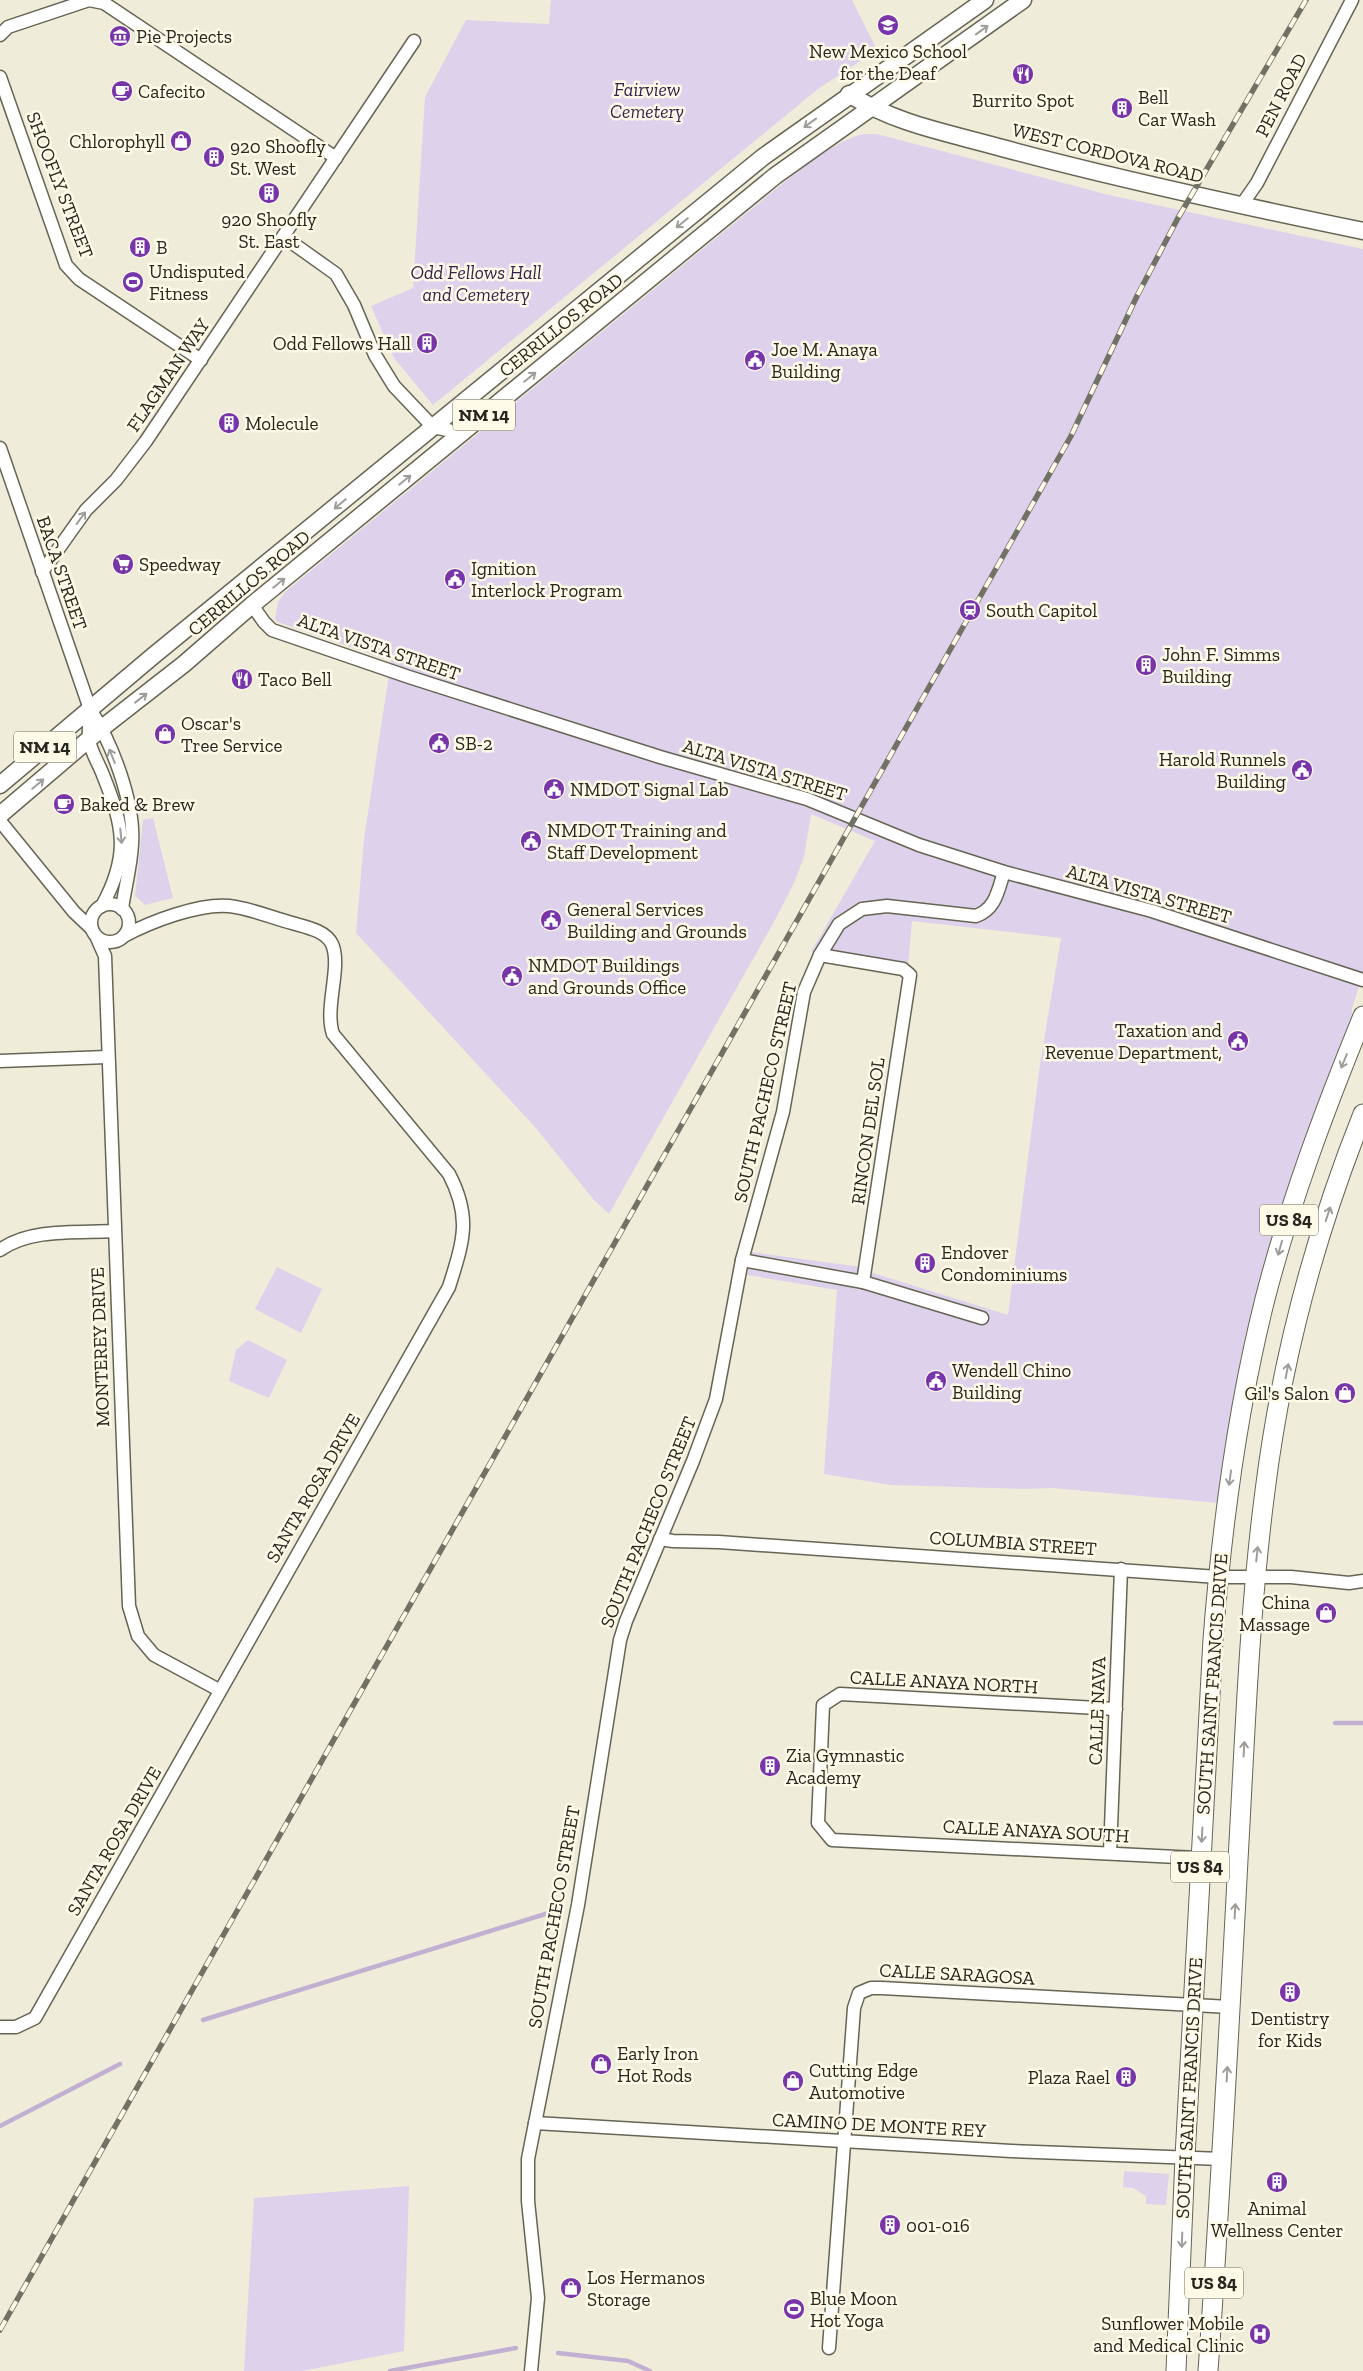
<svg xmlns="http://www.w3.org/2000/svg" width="1363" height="2371" font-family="'Zilla Slab',serif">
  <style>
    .green { fill: #ded1ec }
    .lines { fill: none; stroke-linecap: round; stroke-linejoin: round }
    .stream { stroke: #c1b0d2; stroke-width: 4.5 }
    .minor-casing { stroke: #666453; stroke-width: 15 }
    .major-casing { stroke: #666453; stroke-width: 19 }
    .highway-casing { stroke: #666453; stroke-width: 21 }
    .minor { stroke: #fff; stroke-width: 12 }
    .major { stroke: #fff; stroke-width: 16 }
    .highway { stroke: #fff; stroke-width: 19 }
    .rail-casing { stroke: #727166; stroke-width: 5.5 }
    .rail { stroke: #fdfae7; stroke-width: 4; stroke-dasharray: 11; stroke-linecap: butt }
    .oneway { stroke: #9e9d9a }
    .labels { text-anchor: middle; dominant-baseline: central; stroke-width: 5; stroke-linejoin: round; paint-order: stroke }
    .shield { fill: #fdfae7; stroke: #67665b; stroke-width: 1 }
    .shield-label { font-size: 18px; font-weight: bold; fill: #27261f }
    .poi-label { font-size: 19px; fill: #27261f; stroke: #fdfae7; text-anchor: start }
    .park-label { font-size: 19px; font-style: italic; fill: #38204c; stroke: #fdfae7 }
    .street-label { font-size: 19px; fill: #27261f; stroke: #fdfae7 }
  </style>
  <rect width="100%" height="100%" fill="#efedda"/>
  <!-- green -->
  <g class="green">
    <path d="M551 0H852L877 50 818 89 433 405 394 358 371 306 413 288 425 97 466 20 549 24Z"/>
    <path d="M863 134H877L1109 195 1363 249V974L1352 1008V1022L1322 1095 1219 1503 1052 1488 1024 1489 891 1485 824 1474 837 1290 747 1275 752 1252 861 1267 873 1273 1008 1315 1040 1064 1061 938 912 921 908 966 811 952 875 841 811 814 804 857 794 883 775 920 609 1214 594 1200 535 1127 356 933 364 839 391 661 278 622 275 619 278 602 285 592 766 197C793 176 830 142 863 134Z"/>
    <path d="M153 818 173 898 145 905 135 896 143 820Z"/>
    <path d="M277 1267 322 1289 301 1333 255 1309Z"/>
    <path d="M248 1340 287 1360 269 1398 229 1381 236 1350Z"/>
    <path d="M1124 2171 1169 2174 1166 2205 1146 2204V2196L1133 2188 1123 2187Z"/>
    <path d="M409 2186 404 2351 302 2371H244L254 2198Z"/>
  </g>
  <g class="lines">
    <!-- stream -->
    <g class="stream">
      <path d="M1335 1723H1363"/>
      <path d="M203 2020 555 1911"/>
      <path d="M0 2126 120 2064"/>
      <path d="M558 2353 628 2361 650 2371"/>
      <path d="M390 2371 516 2348"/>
    </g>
    <!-- minor casing -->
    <g class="minor-casing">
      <g id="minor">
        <path d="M0 35 8 27 89 0 104 3 336 158"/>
        <path d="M0 77 66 265 79 279 201 360"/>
        <path d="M1241 206 1257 183 1352 0"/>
        <path d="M284 237 336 274 354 305 375 355 394 386 433 427 462 433"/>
        <path d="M0 448 90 709C112 743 135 803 132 844 131 866 125 887 122 909"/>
        <path d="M42 572 86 510 116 480 146 441 414 41"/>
        <path d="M252 605 264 622 272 630 409 677 660 757 807 799 919 845 1004 872 1152 911 1363 980"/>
        <path d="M90 709C90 719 88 730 89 740 91 752 99 764 103 775 124 827 130 855 102 906"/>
        <path d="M0 821 74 912 92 929"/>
        <circle cx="110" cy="923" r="19"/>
        <path d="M97 938 105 956 129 1606 138 1636 154 1655 219 1690"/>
        <path d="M820 955 903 969 910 975 863 1282"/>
        <path d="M0 1061 107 1057"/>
        <path d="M0 1250C30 1228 78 1233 114 1231"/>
        <path d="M742 1260 863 1282 982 1318"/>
        <path d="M660 1539 673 1541 719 1542 1218 1577H1291L1349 1583 1363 1581"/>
        <path d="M1116 1709 840 1694 823 1705 818 1823 832 1840 1238 1860"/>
        <path d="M1110 1853 1121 1569"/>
        <path d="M0 2027H16L35 2018 449 1287C463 1242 472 1218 449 1174L333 1034C324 1007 342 967 332 944 325 930 305 927 292 923 272 918 250 908 229 906 199 903 150 922 124 936"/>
        <path d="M535 2123 1011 2151 1222 2159"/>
        <path d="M829 2348 854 2008 859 1993 871 1988H882L1230 2007"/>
        <path d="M531 2371 538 2298 528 2201V2159L578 1905 620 1640 626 1621 693 1461 716 1399 742 1260 783 1112 804 992 820 955 839 924 862 909 887 906 976 916C996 909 998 890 1004 872"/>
      </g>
    </g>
    <!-- major casing -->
    <g class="major-casing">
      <g id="major">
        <path d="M849 94C895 124 949 133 1002 148 1121 180 1242 206 1363 231"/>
        <path d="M0 785 153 656 763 157 985 0"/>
        <path d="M0 815 102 728 184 664 252 605 775 176 1023 0"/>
      </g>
    </g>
    <!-- highway casing -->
    <g class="highway-casing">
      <g id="highway">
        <path d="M1176 2371 1185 2157 1213 1639C1222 1525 1237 1410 1265 1299 1290 1202 1325 1109 1363 1016"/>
        <path d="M1208 2371C1220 2201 1229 2031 1238 1860 1245 1737 1249 1613 1265 1491 1281 1363 1315 1234 1363 1114"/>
      </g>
    </g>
    <!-- minor -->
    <use href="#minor" class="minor"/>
    <!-- major -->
    <use href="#major" class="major"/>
    <!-- highway -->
    <use href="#highway" class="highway"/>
    <!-- rail casing -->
    <g class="rail-casing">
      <path id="rail" d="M0 2330 1071 436 1137 296 1178 218 1306 0"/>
    </g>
    <!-- rail -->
    <use href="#rail" class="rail"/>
  </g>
  <!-- one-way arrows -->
  <defs><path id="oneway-shaft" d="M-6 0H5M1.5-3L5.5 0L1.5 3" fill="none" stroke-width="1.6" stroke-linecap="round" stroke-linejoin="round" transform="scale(1.25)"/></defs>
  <g class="oneway">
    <use href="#oneway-shaft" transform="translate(982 30) rotate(-36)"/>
    <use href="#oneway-shaft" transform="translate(810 123) rotate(144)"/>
    <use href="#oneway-shaft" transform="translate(682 223) rotate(141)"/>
    <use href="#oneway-shaft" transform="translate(530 377) rotate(-39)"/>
    <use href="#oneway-shaft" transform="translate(405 480) rotate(-39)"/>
    <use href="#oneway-shaft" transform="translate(340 504) rotate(140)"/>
    <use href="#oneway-shaft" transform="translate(81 518) rotate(-54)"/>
    <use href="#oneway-shaft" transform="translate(279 583) rotate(-39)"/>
    <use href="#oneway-shaft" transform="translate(141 698) rotate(-38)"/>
    <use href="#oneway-shaft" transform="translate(112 756) rotate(-112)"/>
    <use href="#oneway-shaft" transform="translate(38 784) rotate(-40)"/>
    <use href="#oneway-shaft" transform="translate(121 836) rotate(84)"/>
    <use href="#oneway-shaft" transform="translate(1344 1061) rotate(113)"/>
    <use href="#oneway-shaft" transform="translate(1328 1214) rotate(-72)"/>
    <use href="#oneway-shaft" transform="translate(1280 1248) rotate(106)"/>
    <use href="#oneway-shaft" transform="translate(1287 1371) rotate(-79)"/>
    <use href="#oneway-shaft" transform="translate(1230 1478) rotate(98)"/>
    <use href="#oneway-shaft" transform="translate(1257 1554) rotate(-84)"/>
    <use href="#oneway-shaft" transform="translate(1244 1749) rotate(-87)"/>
    <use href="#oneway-shaft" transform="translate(1202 1835) rotate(93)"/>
    <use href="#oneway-shaft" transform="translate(1235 1911) rotate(-87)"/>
    <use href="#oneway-shaft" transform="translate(1227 2074) rotate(-87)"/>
    <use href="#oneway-shaft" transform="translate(1182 2240) rotate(92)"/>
  </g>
  <!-- icons -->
  <defs>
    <g id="school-disc" transform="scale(1.125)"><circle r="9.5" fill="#7835a9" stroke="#fdfae7"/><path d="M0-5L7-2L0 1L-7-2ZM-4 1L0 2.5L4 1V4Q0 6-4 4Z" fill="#fff"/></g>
    <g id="museum-disc" transform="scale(1.125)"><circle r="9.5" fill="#7835a9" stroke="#fdfae7"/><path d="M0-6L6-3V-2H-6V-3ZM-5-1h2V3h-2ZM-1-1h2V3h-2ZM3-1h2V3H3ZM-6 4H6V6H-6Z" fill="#fff"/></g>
    <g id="restaurant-disc" transform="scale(1.125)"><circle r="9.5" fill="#7835a9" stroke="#fdfae7"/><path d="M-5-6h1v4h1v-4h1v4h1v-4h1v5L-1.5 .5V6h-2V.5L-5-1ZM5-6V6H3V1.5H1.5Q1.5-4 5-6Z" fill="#fff"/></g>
    <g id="cafe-disc" transform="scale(1.125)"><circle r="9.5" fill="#7835a9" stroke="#fdfae7"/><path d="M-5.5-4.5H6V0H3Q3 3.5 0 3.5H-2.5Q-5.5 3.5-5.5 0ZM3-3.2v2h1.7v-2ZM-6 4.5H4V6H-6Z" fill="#fff"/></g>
    <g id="building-disc" transform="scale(1.125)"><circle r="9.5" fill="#7835a9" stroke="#fdfae7"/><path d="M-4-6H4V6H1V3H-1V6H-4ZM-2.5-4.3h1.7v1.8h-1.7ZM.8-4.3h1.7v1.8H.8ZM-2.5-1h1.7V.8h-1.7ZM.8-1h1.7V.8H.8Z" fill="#fff"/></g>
    <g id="shop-disc" transform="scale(1.125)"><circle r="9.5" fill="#7835a9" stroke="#fdfae7"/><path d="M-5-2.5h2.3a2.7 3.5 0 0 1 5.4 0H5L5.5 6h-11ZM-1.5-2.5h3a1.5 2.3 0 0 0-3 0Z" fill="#fff"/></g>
    <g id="stadium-disc" transform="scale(1.125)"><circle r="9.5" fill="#7835a9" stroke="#fdfae7"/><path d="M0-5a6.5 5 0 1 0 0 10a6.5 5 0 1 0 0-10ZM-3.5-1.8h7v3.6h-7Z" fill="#fff"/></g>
    <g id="civic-disc" transform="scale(1.125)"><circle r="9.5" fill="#7835a9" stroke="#fdfae7"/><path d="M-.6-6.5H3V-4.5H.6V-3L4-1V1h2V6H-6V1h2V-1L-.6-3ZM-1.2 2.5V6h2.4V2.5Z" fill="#fff"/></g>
    <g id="supermarket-disc" transform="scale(1.125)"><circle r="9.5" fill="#7835a9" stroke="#fdfae7"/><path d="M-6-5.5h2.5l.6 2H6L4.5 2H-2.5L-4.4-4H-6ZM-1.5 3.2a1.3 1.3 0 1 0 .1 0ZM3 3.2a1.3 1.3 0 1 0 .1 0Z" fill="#fff"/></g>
    <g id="station-disc" transform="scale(1.125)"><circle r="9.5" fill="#7835a9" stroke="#fdfae7"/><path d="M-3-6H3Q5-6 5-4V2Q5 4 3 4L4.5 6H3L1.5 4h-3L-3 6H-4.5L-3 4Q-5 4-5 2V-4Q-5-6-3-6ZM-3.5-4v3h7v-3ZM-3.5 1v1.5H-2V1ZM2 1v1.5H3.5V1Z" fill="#fff"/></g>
    <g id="hospital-disc" transform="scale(1.125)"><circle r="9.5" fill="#7835a9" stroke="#fdfae7"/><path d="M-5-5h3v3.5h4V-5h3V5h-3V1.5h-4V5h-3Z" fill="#fff"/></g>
  </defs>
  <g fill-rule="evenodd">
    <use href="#school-disc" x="888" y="25"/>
    <use href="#museum-disc" x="120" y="36"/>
    <use href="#restaurant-disc" x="1023" y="74"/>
    <use href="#cafe-disc" x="122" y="91"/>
    <use href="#building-disc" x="1122" y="108"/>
    <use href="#shop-disc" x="181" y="141"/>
    <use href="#building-disc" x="214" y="157"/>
    <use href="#building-disc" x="269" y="193"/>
    <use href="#building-disc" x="140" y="247"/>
    <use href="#stadium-disc" x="133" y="282"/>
    <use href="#building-disc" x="427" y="343"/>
    <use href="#civic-disc" x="755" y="360"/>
    <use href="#building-disc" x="229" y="423"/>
    <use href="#supermarket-disc" x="123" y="564"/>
    <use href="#civic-disc" x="455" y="579"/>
    <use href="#station-disc" x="970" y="610"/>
    <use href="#building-disc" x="1146" y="665"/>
    <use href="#restaurant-disc" x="242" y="679"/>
    <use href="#shop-disc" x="165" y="734"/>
    <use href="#civic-disc" x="439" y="743"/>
    <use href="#civic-disc" x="1302" y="770"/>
    <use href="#civic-disc" x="554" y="789"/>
    <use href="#cafe-disc" x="64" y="804"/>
    <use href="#civic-disc" x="531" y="841"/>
    <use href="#civic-disc" x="551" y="920"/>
    <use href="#civic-disc" x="512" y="976"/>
    <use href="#civic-disc" x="1238" y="1041"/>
    <use href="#building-disc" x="925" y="1263"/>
    <use href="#civic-disc" x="936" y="1381"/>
    <use href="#shop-disc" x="1345" y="1393"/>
    <use href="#shop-disc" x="1326" y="1613"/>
    <use href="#building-disc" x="770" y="1766"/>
    <use href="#building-disc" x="1290" y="1992"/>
    <use href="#shop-disc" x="601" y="2064"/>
    <use href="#building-disc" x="1126" y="2077"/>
    <use href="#shop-disc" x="793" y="2081"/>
    <use href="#building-disc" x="1277" y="2182"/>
    <use href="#building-disc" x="890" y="2225"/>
    <use href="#shop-disc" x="571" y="2288"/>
    <use href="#stadium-disc" x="794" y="2309"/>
    <use href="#hospital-disc" x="1260" y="2334"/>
  </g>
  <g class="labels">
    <!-- shield labels -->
    <g class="shield">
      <rect x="453" y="399.5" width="62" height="31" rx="4"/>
      <rect x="14" y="731.5" width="62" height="31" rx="4"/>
      <rect x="1260" y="1204.5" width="58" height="31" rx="4"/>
      <rect x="1171" y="1851.5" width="58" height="31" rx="4"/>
      <rect x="1185" y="2267.5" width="58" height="31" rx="4"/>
    </g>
    <g class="shield-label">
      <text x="484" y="415">NM 14</text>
      <text x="45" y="747">NM 14</text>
      <text x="1289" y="1220">US 84</text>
      <text x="1200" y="1867">US 84</text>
      <text x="1214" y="2283">US 84</text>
    </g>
    <!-- poi labels -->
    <g class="poi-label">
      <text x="136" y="36">Pie Projects</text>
      <text x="888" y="51" text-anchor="middle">New Mexico School<tspan x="888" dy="22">for the Deaf</tspan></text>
      <text x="138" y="91">Cafecito</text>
      <text x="1138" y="97">Bell<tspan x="1138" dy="22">Car Wash</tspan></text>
      <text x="1023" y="100" text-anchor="middle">Burrito Spot</text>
      <text x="165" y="141" text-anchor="end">Chlorophyll</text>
      <text x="230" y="146">920 Shoofly<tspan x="230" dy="22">St. West</tspan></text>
      <text x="269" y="219" text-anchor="middle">920 Shoofly<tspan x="269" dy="22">St. East</tspan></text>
      <text x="156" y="247">B</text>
      <text x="149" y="271">Undisputed<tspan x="149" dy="22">Fitness</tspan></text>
      <text x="411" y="343" text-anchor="end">Odd Fellows Hall</text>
      <text x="771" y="349">Joe M. Anaya<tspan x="771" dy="22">Building</tspan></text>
      <text x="245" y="423">Molecule</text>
      <text x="139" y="564">Speedway</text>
      <text x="471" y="568">Ignition<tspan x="471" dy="22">Interlock Program</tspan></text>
      <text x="986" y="610">South Capitol</text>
      <text x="1162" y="654">John F. Simms<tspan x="1162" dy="22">Building</tspan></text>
      <text x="258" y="679">Taco Bell</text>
      <text x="181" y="723">Oscar's<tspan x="181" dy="22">Tree Service</tspan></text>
      <text x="455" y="743">SB-2</text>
      <text x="1286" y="759" text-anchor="end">Harold Runnels<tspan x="1286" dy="22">Building</tspan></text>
      <text x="570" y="789">NMDOT Signal Lab</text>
      <text x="80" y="804">Baked &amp; Brew</text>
      <text x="547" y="830">NMDOT Training and<tspan x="547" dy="22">Staff Development</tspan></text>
      <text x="567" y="909">General Services<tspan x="567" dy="22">Building and Grounds</tspan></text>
      <text x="528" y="965">NMDOT Buildings<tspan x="528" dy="22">and Grounds Office</tspan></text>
      <text x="1222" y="1030" text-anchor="end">Taxation and<tspan x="1222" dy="22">Revenue Department,</tspan></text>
      <text x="941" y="1252">Endover<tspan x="941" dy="22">Condominiums</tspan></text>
      <text x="952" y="1370">Wendell Chino<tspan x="952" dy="22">Building</tspan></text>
      <text x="1329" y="1393" text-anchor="end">Gil's Salon</text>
      <text x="1310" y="1602" text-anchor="end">China<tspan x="1310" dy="22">Massage</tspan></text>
      <text x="786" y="1755">Zia Gymnastic<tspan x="786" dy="22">Academy</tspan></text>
      <text x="1290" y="2018" text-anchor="middle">Dentistry<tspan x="1290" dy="22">for Kids</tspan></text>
      <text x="617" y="2053">Early Iron<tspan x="617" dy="22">Hot Rods</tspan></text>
      <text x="809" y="2070">Cutting Edge<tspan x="809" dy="22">Automotive</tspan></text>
      <text x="1110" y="2077" text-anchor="end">Plaza Rael</text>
      <text x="1277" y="2208" text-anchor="middle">Animal<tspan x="1277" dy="22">Wellness Center</tspan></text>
      <text x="906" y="2225">001-016</text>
      <text x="587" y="2277">Los Hermanos<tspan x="587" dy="22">Storage</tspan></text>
      <text x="810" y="2298">Blue Moon<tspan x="810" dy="22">Hot Yoga</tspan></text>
      <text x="1244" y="2323" text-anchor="end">Sunflower Mobile<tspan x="1244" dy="22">and Medical Clinic</tspan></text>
    </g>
    <!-- park labels -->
    <g class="park-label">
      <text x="647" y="89">Fairview<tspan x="647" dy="22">Cemetery</tspan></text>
      <text x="476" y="272">Odd Fellows Hall<tspan x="476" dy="22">and Cemetery</tspan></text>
    </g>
    <!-- street labels -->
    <g class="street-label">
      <text transform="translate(1281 95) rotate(-63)">PEN ROAD</text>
      <text transform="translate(1108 153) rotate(14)">WEST CORDOVA ROAD</text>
      <text transform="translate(60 185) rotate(69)">SHOOFLY STREET</text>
      <text transform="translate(561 325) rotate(-39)">CERRILLOS ROAD</text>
      <text transform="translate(168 375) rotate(-56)">FLAGMAN WAY</text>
      <text transform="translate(62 573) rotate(71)">BACA STREET</text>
      <text transform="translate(249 583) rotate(-40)">CERRILLOS ROAD</text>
      <text transform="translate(379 647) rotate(19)">ALTA VISTA STREET</text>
      <text transform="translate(765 770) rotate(17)">ALTA VISTA STREET</text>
      <text transform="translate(1149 894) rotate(16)">ALTA VISTA STREET</text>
      <text transform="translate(765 1092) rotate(-77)">SOUTH PACHECO STREET</text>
      <text transform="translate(868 1131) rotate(-82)">RINCON DEL SOL</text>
      <text transform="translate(100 1347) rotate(-92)">MONTEREY DRIVE</text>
      <text transform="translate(313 1488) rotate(-60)">SANTA ROSA DRIVE</text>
      <text transform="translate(648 1522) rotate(-68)">SOUTH PACHECO STREET</text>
      <text transform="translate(1013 1543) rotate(4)">COLUMBIA STREET</text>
      <text transform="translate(944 1682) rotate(3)">CALLE ANAYA NORTH</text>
      <text transform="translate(1212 1684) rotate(-86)">SOUTH SAINT FRANCIS DRIVE</text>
      <text transform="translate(1097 1711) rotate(-88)">CALLE NAVA</text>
      <text transform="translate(1036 1831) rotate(3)">CALLE ANAYA SOUTH</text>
      <text transform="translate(114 1841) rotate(-60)">SANTA ROSA DRIVE</text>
      <text transform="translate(554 1917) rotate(-80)">SOUTH PACHECO STREET</text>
      <text transform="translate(957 1974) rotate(3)">CALLE SARAGOSA</text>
      <text transform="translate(1189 2088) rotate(-87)">SOUTH SAINT FRANCIS DRIVE</text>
      <text transform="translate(879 2125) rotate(3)">CAMINO DE MONTE REY</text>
    </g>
  </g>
</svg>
